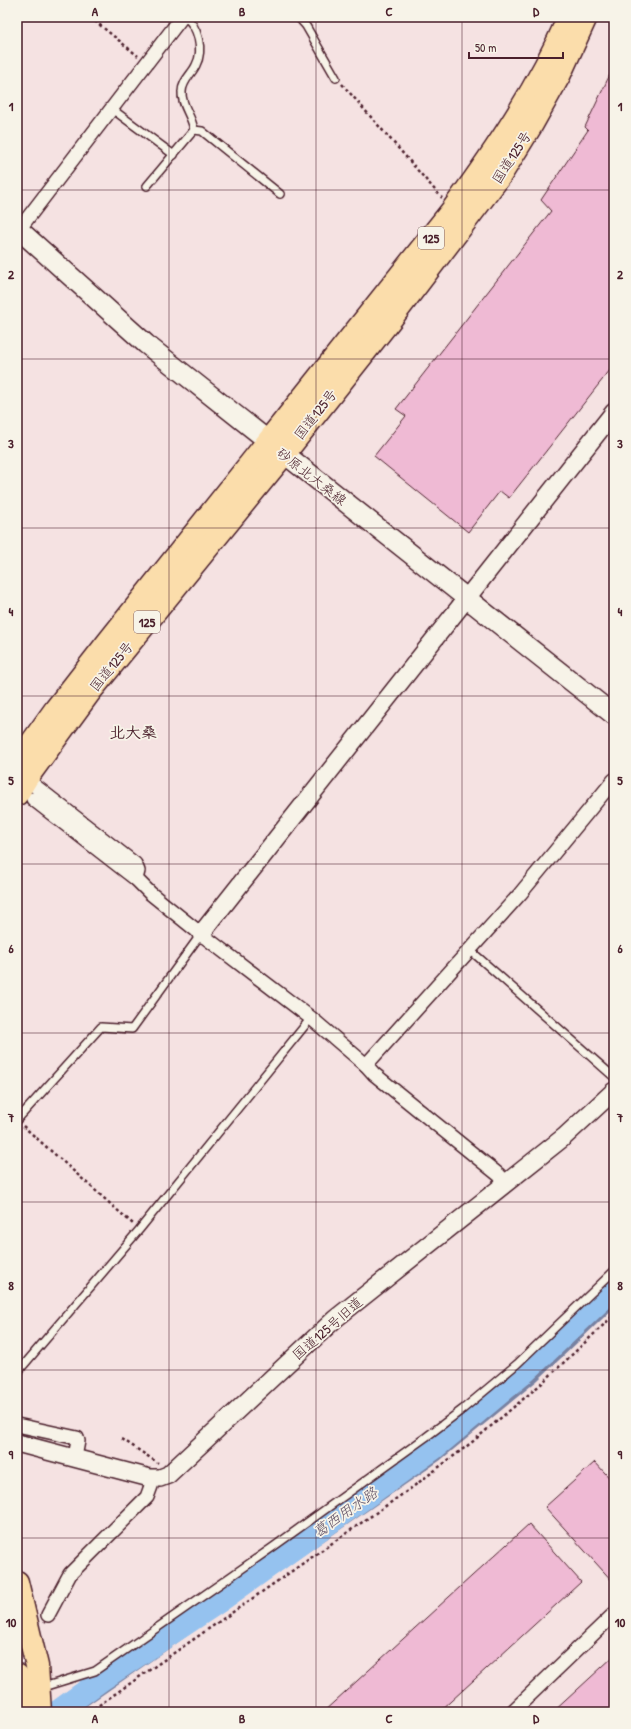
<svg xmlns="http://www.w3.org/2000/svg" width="631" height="1729" font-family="'Patrick Hand','Klee One',sans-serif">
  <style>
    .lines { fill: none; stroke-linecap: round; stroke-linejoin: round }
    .stream { stroke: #7781a1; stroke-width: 4 }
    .river { stroke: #95c2ef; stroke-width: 23 }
    .building { fill: #efbad4; stroke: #4a1f2b }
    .service-casing { stroke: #4a1f2b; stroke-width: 10 }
    .minor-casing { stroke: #4a1f2b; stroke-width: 16 }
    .tertiary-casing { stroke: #4a1f2b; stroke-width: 20 }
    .secondary-casing { stroke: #4a1f2b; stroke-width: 22 }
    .trunk-casing { stroke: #4a1f2b; stroke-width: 25 }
    .path { stroke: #4a1f2b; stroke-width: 2.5; stroke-dasharray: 3 3; stroke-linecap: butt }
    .service { stroke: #f7f3e8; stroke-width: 7 }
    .minor { stroke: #f7f3e8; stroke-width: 13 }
    .tertiary { stroke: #f7f3e8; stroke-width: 17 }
    .secondary { stroke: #f7f3e8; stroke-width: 19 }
    .trunk { stroke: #fbddab; stroke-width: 22 }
    .grid { fill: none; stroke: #4a1f2b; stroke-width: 1; stroke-opacity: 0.55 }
    .labels { text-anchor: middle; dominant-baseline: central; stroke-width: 3.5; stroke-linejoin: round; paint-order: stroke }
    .shield { fill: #f7f3e8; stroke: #7e5f64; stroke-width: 1 }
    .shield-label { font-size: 13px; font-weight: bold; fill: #4a1f2b }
    .street-label { font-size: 14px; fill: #4a1f2b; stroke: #f7f3e8 }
    .water-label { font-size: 15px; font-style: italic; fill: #605066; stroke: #f7f3e8 }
    .quarter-label { font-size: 16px; font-weight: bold; fill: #4a1f2b; stroke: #f7f3e8 }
    .neatline { fill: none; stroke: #4a1f2b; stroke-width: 1.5 }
    .grid-label { font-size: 13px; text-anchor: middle; font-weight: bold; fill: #4a1f2b }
  </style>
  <rect width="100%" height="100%" fill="#f5e2e2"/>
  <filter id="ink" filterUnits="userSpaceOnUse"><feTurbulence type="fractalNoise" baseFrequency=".025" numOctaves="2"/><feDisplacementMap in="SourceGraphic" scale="8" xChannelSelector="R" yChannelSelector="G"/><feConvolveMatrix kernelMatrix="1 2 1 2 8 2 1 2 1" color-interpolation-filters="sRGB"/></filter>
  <g filter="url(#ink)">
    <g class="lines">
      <!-- stream -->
      <path class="stream" d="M74 1712 440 1458 535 1380 614 1305"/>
      <!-- river -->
      <path class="river" d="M57 1712 101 1680 220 1601 433 1449 526 1371 614 1288"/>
    </g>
    <!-- building -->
    <g class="building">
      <path d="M614 66V365L509 498 500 491 468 532 374 456 406 416 396 409 551 211 541 200 588 130 585 127Z"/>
      <path d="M595 1462 614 1483V1583L545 1507Z"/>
      <path d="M529 1524 581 1582 439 1712H323Z"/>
      <path d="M614 1656V1712H553Z"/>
    </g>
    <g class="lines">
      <!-- service casing -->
      <g class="service-casing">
        <g id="service">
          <path d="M298 17 306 26 336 78"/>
          <path d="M112 109 174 155"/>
          <path d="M194 130 202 131 280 194"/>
          <path d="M147 186 194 130C192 116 181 105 182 92 182 81 192 74 196 65 204 50 198 26 185 17"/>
          <path d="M470 950 614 1077"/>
          <path d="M17 1120 101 1027 132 1029 201 934"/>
          <path d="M17 1373 139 1230 311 1018"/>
          <path d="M40 1688 95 1671 273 1547 426 1437 463 1409 517 1364 614 1271"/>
        </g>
      </g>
      <!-- minor casing -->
      <g class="minor-casing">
        <g id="minor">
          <path d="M17 232 182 17"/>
          <path d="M26 779 135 864 138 871 136 879"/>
          <path d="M33 799 136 879 150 893 201 934 311 1018 366 1065 374 1074 499 1175 506 1183"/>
          <path d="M366 1065 520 894 614 780"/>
          <path d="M17 1425 77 1438 78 1441 75 1457"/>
          <path d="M48 1615 70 1574 147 1497 154 1478"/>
          <path d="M512 1712 614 1614"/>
        </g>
      </g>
      <!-- tertiary casing -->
      <g class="tertiary-casing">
        <g id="tertiary">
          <path d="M201 934 614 412"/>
          <path d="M17 1443 150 1478H160L168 1475 335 1319 564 1137 614 1091"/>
        </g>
      </g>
      <!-- secondary casing -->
      <g class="secondary-casing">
        <path id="secondary" d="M17 228 146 344 614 715"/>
      </g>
      <!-- trunk casing -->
      <g class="trunk-casing">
        <g id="trunk">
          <path d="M17 763 55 710 108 642 453 209C497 149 539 86 569 17"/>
          <path d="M17 794 26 779 89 693 284 454 391 319 500 176 531 126 559 76 586 17"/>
          <path d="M17 1582 37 1666 40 1712"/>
          <path d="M17 1675 21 1712"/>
        </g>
      </g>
      <!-- path -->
      <g class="path">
        <path d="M90 17 138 56"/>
        <path d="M342 84 442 198"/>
        <path d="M23 1126 133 1224"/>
        <path d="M122 1439 158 1463"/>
        <path d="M89 1712 410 1489 471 1443 541 1384 614 1315"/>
      </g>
      <!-- service -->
      <use href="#service" class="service"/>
      <!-- minor -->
      <use href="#minor" class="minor"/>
      <!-- tertiary -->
      <use href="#tertiary" class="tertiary"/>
      <!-- secondary -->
      <use href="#secondary" class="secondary"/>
      <!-- trunk -->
      <use href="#trunk" class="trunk"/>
    </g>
  </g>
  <!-- grid -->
  <path class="grid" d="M169 17V1712M316 17V1712M462 17V1712M17 190H614M17 359H614M17 528H614M17 696H614M17 864H614M17 1033H614M17 1202H614M17 1370H614M17 1538H614"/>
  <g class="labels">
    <!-- shield labels -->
    <g class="shield">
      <rect x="418" y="227" width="26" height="22" rx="3"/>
      <rect x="134" y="611" width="26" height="22" rx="3"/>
    </g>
    <g class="shield-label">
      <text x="431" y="238">125</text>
      <text x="147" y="622">125</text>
    </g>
    <!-- street labels -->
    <g class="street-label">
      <text transform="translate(511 157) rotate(-57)">国道125号</text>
      <text transform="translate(315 414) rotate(-52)">国道125号</text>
      <text transform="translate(312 476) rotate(38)">砂原北大桑線</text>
      <text transform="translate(111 666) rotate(-51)">国道125号</text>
      <text transform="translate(327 1328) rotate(-41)">国道125号旧道</text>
    </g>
    <!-- water labels -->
    <g class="water-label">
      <text transform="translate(345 1512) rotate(-35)">葛西用水路</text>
    </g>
    <!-- quarter labels -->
    <g class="quarter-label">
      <text x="133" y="732">北大桑</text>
    </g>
  </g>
  <!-- margin -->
  <rect width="631" height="1729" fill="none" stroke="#f7f3e8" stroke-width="44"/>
  <!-- scale -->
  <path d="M469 52v6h94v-6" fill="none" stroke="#4a1f2b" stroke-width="2"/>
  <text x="475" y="52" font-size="12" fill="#4a1f2b" stroke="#f7f3e8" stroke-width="3" paint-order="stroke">50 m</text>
  <rect x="22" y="22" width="587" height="1685" class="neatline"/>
  <g class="grid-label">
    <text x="95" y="16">A</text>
    <text x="242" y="16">B</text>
    <text x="389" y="16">C</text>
    <text x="536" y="16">D</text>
    <text x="11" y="111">1</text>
    <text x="620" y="111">1</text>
    <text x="11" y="279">2</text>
    <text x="620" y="279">2</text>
    <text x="11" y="448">3</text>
    <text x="620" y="448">3</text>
    <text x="11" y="616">4</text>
    <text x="620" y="616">4</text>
    <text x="11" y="785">5</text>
    <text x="620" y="785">5</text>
    <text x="11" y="953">6</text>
    <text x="620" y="953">6</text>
    <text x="11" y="1122">7</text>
    <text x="620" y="1122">7</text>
    <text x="11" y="1290">8</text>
    <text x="620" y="1290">8</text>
    <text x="11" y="1459">9</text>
    <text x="620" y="1459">9</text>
    <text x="11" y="1627">10</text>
    <text x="620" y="1627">10</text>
    <text x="95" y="1723">A</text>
    <text x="242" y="1723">B</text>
    <text x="389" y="1723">C</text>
    <text x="536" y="1723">D</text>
  </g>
</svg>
